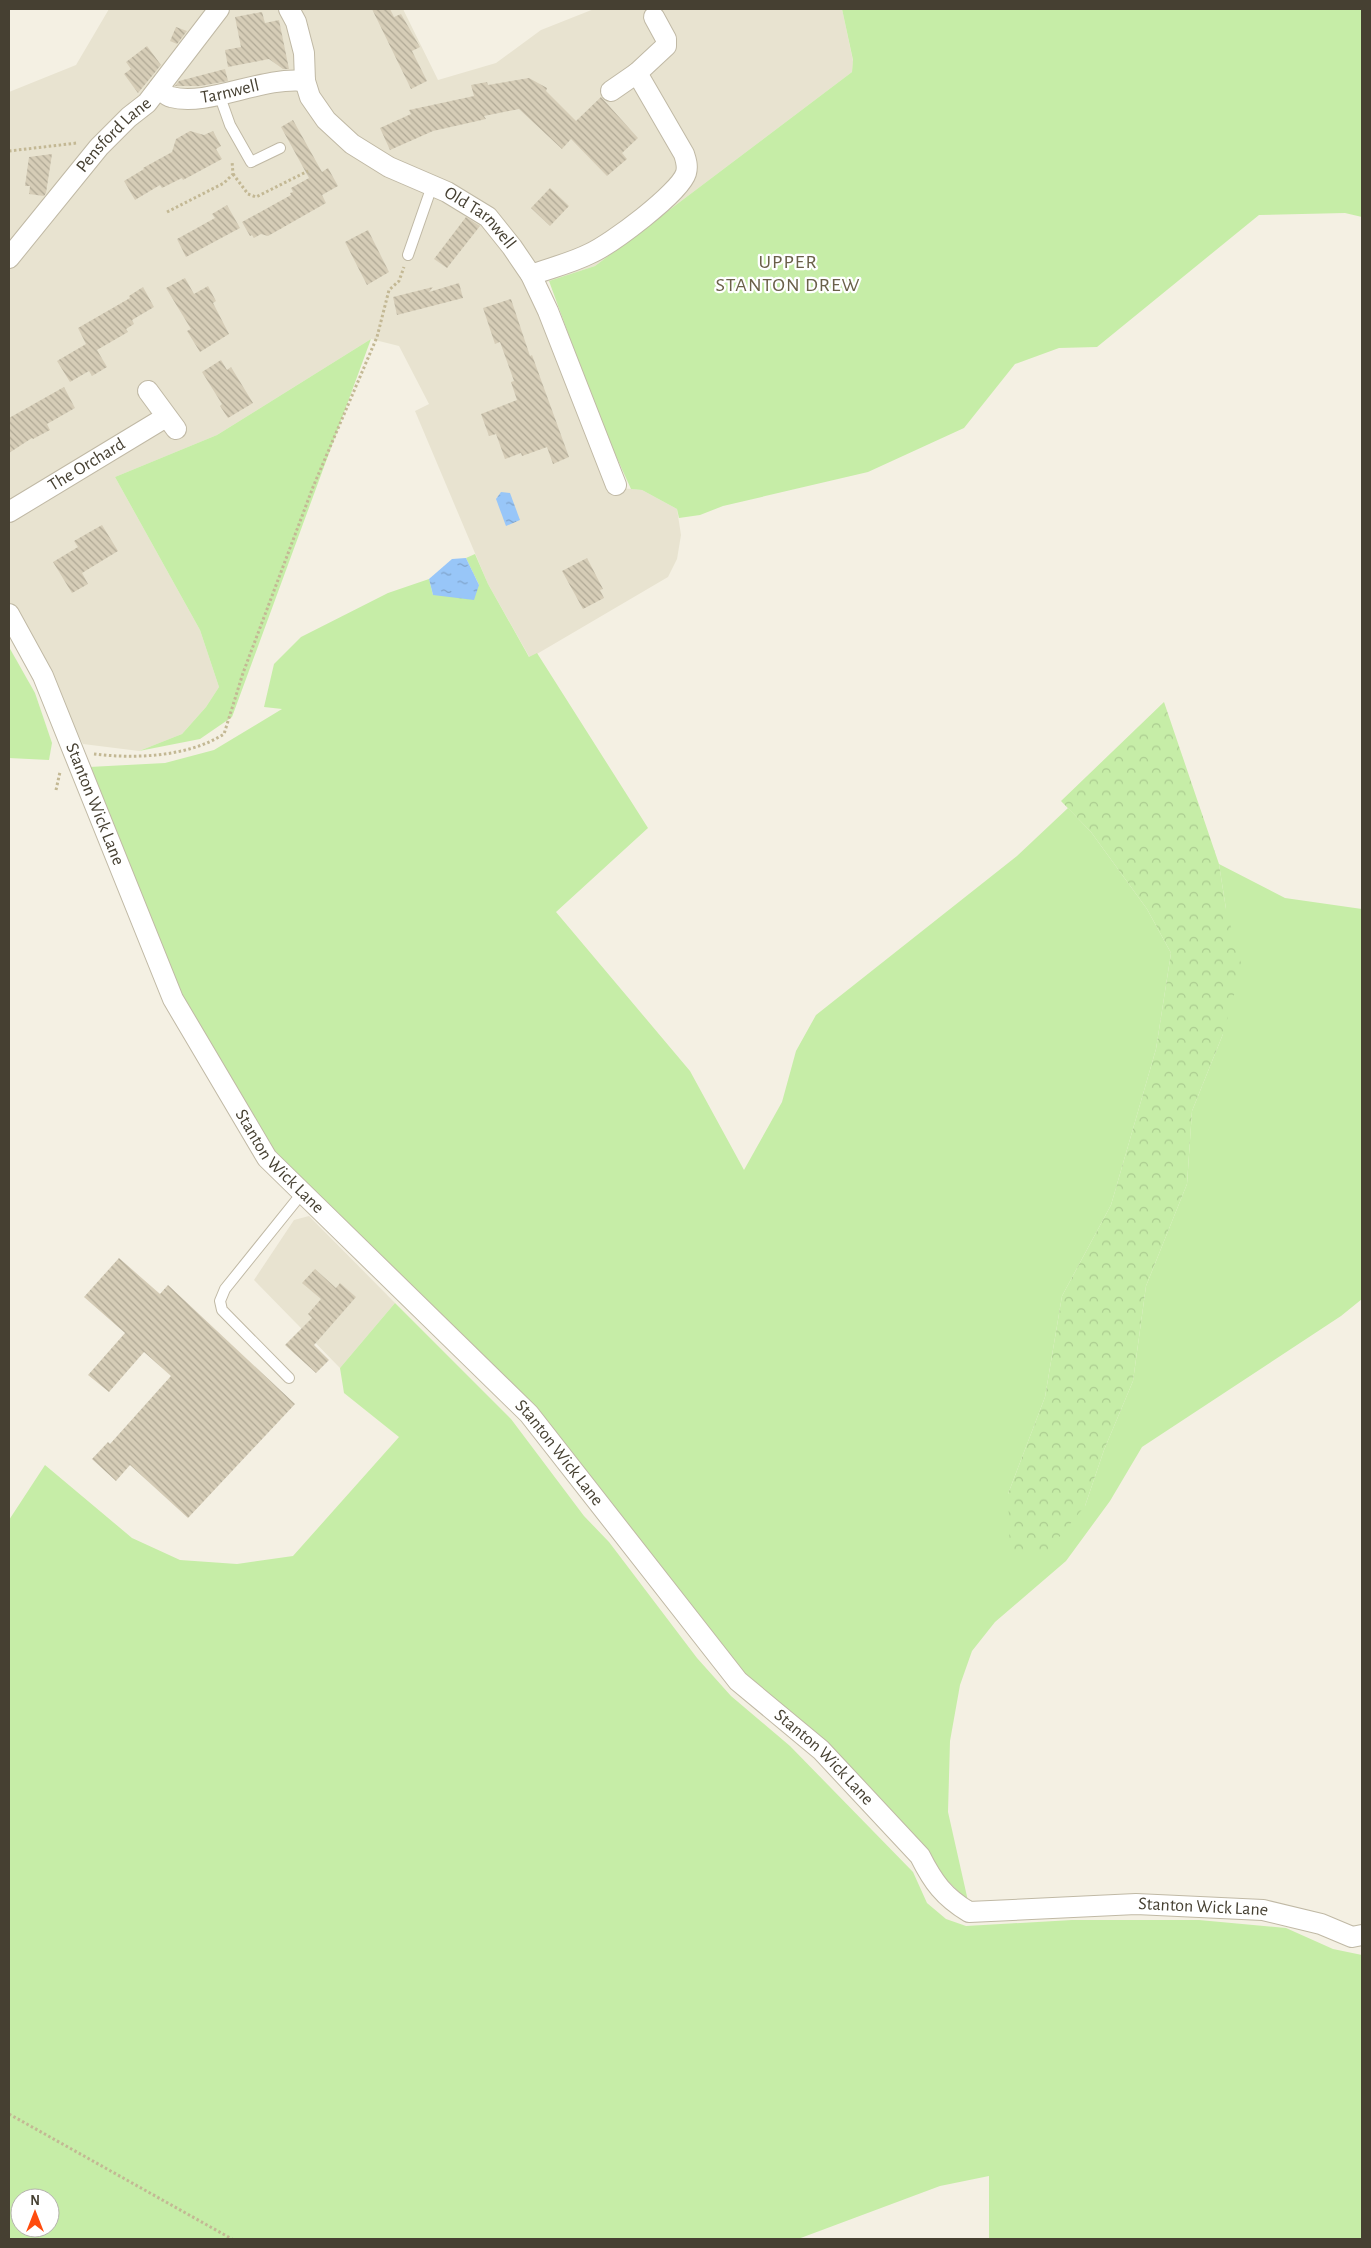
<svg xmlns="http://www.w3.org/2000/svg" width="1371" height="2248" font-family="'Alegreya Sans',sans-serif">
  <style>
    .residential { fill: #e8e3d0 }
    .green { fill: #c6eda7; fill-rule: evenodd }
    .forest { fill: url(#forest-crowns) }
    .water { fill: url(#water-ripples) }
    .building { fill: url(#building-back-hatch) }
    .lines { fill: none; stroke-linecap: round; stroke-linejoin: round }
    .lane-casing { stroke: #c0b9a5; stroke-width: 12 }
    .street-casing { stroke: #c0b9a5; stroke-width: 22 }
    .path { stroke: #c3b894; stroke-width: 3; stroke-dasharray: 2.5 2.5; stroke-linecap: butt }
    .lane { stroke: #fff; stroke-width: 10 }
    .street { stroke: #fff; stroke-width: 20 }
    .labels { text-anchor: middle; dominant-baseline: central; stroke-width: 4.5; stroke-linejoin: round; paint-order: stroke }
    .street-label { font-size: 18px; fill: #464032; stroke: #fff }
    .quarter-label { font-size: 20px; letter-spacing: 1px; fill: #6a6049; stroke: #fff }
  </style>
  <defs>
    <pattern id="forest-crowns" width="20" height="18" patternUnits="userSpaceOnUse" patternTransform="scale(1.25)"><rect width="20" height="18" fill="#c6eda7"/><path d="M2 6a3 3 0 1 1 6 0M12 15a3 3 0 1 1 6 0" fill="none" stroke="#abcc90"/></pattern>
    <pattern id="water-ripples" width="26" height="14" patternUnits="userSpaceOnUse" patternTransform="scale(1.25)"><rect width="26" height="14" fill="#98c6f8"/><path d="M2 4q2-2 4 0t4 0M15 11q2-2 4 0t4 0" fill="none" stroke="#7ea2c9"/></pattern>
    <pattern id="building-back-hatch" width="6" height="6" patternUnits="userSpaceOnUse" patternTransform="scale(1.25)"><rect width="6" height="6" fill="#d6cdb7"/><path d="M-1 5l2 2M0 0l6 6M5-1l2 2" fill="none" stroke="#afa895"/></pattern>
  </defs>
  <rect width="100%" height="100%" fill="#f4f0e3"/>
  <!-- residential -->
  <g class="residential">
    <path d="M109 9H403L438 80 496 63 541 30 594 9H842L853 61 852 72 595 266 528 288 610 487 642 490 677 509 681 535 677 559 668 577 530 658 488 584 415 411 429 404 399 346 371 339 217 435 115 477 200 630 219 687 206 707 182 734 139 751 83 744 9 605V92L76 65Z"/>
    <path d="M309 1216 395 1303 340 1368 254 1280 294 1220Z"/>
  </g>
  <!-- green -->
  <g class="green">
    <path d="M842 9H1362V217L1345 213 1259 215 1097 347 1059 348 1015 364 964 428 868 472 723 506 700 515 679 518 677 509 642 490 631 489 600 421 549 281 595 266 852 72 853 60Z"/>
    <path d="M371 339 232 717 200 739 139 751 182 734 206 707 219 687 200 630 115 477 217 435Z"/>
    <path d="M475 554 488 584 529 657 537 653 648 828 556 912 690 1071 744 1170 782 1102 796 1051 816 1015 1017 856 1068 808 1091 832 1147 909 1171 953 1156 1049 1111 1205 1062 1296 1045 1397 1008 1494 1085 1506 1104 1450 1133 1381 1146 1286 1187 1184 1192 1111 1223 1034 1226 909 1219 864 1285 898 1362 909V1299L1341 1316 1142 1447 1110 1501 1066 1561 995 1622 972 1651 960 1685 950 1741 948 1812 968 1901 736 1669 637 1540 343 1221 271 1147 183 996 89 767 165 763 214 750 282 709 264 707 274 664 301 637 388 593 429 579 433 595 479 585 466 558Z"/>
    <path d="M9 647 35 693 52 743 49 760 9 758Z"/>
    <path d="M395 1303 511 1419 584 1516 609 1542 697 1658 731 1696 790 1746 913 1872 927 1903 946 1919 966 1926 1072 1920H1199L1286 1928 1333 1949 1362 1955V2239H989V2176L940 2186 798 2239H9V1520L45 1465 132 1538 180 1560 237 1564 293 1556 399 1437 344 1393 340 1368ZM20 2198H50V2228H20Z"/>
  </g>
  <!-- forest -->
  <path class="forest" d="M1164 702 1219 864 1226 909 1242 967 1223 1034 1192 1111 1187 1184 1146 1286 1133 1381 1104 1450 1085 1506 1046 1553 1010 1556 1008 1494 1045 1397 1062 1296 1111 1205 1156 1049 1171 953 1147 909 1091 832 1061 801Z"/>
  <!-- water -->
  <g class="water">
    <path d="M501 492 510 493 520 520 506 526 496 499Z"/>
    <path d="M466 558 479 585 474 600 433 595 429 579 452 559Z"/>
  </g>
  <!-- building -->
  <g class="building">
    <path d="M372 9H390L394 17 401 14 420 47 412 51 427 81 411 89Z"/>
    <path d="M262 12 265 23 279 20 289 69H283L269 59 228 67 225 50 241 47 235 17Z"/>
    <path d="M176 27 187 31 177 44 170 41Z"/>
    <path d="M147 46 161 65 138 93 124 74 131 69 126 62Z"/>
    <path d="M225 69 228 81 200 86H175L179 81Z"/>
    <path d="M529 78 547 88 546 91 576 121 601 97 638 138 622 153 627 159 607 176 571 139 562 149 519 109 484 116 486 119 433 131 390 150 380 128 411 114 409 110 474 96 471 85 487 82 488 85Z"/>
    <path d="M293 120 322 172 328 168 338 186 322 195 326 203 268 236 261 234 254 238 252 235 250 236 242 222 291 195 290 193 293 192 291 188 309 178 281 127Z"/>
    <path d="M190 131 204 135 213 131 221 146 216 149 222 159 183 180 182 178 162 188 160 185 135 200 124 181 144 169 143 168 172 152 176 139Z"/>
    <path d="M52 154 46 193 44 196 29 194 30 186H25L29 157Z"/>
    <path d="M550 188 569 206 550 226 531 208Z"/>
    <path d="M227 205 240 228 186 257 177 239 215 218 212 214Z"/>
    <path d="M466 217 480 226 447 268 434 259Z"/>
    <path d="M368 230 389 272 367 285 345 242Z"/>
    <path d="M185 278 194 294 208 286 216 301 213 303 229 334 200 352 187 331 191 329 166 288Z"/>
    <path d="M459 283 463 298 397 315 393 297 433 287 429 292Z"/>
    <path d="M143 287 154 307 132 320 134 324 126 329 128 332 97 350 107 367 92 376 89 371 70 382 57 361 86 344 78 328 130 298 129 296Z"/>
    <path d="M511 299 530 356 532 355 569 457 553 464 547 447 522 456 521 453 505 459 496 434 489 436 481 414 517 400 511 382 514 381 500 342 495 344 483 308Z"/>
    <path d="M221 360 227 370 231 367 253 403 228 418 220 406 222 404 202 372Z"/>
    <path d="M64 387 75 408 47 424 50 430 33 439 32 438 9 453V418Z"/>
    <path d="M102 525 118 551 82 573 88 584 72 593 53 562 78 547 74 541Z"/>
    <path d="M587 558 603 589 600 590 604 598 583 609 562 571Z"/>
    <path d="M119 1258 160 1294 168 1285 295 1404 188 1518 130 1465 116 1481 92 1459 108 1442 110 1444 171 1376 144 1352 109 1392 88 1375 125 1333 84 1297Z"/>
    <path d="M315 1269 336 1288 340 1283 356 1297 314 1345 329 1360 316 1373 285 1345 312 1318 308 1314 321 1299 302 1283Z"/>
  </g>
  <g class="lines">
    <!-- lane casing -->
    <g class="lane-casing">
      <g id="lane">
        <path d="M219 94 230 125 251 162 280 148"/>
        <path d="M408 255 432 186"/>
        <path d="M289 1378 222 1310 220 1301 225 1289 303 1192"/>
      </g>
    </g>
    <!-- street casing -->
    <g class="street-casing">
      <g id="street">
        <path id="s1" d="M289 9 296 22 304 53 305 81 310 97 326 120 352 144 389 167 447 192 488 217 512 247 531 275 548 311 616 485"/>
        <path id="s2" d="M159 88C163 91 166 96 171 97 208 107 262 76 305 81"/>
        <path d="M611 91 637 73 666 46V39L654 17"/>
        <path id="s3" d="M9 258 99 147 129 117 147 103 219 9"/>
        <path d="M531 275C550 268 571 263 589 254 610 245 680 193 686 173 688 166 686 160 684 154L637 73"/>
        <path d="M148 391 176 429"/>
        <path id="s4" d="M9 512 166 417"/>
        <path id="s5" d="M9 614 43 676 173 999 267 1158 529 1414 738 1681 821 1750 920 1856C933 1882 944 1897 969 1912L1136 1904 1263 1910 1321 1924 1352 1937 1362 1935"/>
      </g>
    </g>
    <!-- path -->
    <g class="path">
      <path d="M9 151 77 143"/>
      <path d="M233 174 248 194 256 197 308 171"/>
      <path d="M167 212 224 183 233 174 232 161"/>
      <path d="M94 754C135 759 188 757 224 734L243 673 313 487 377 337 389 290 399 281 404 267"/>
      <path d="M56 790 60 772"/>
      <path d="M9 2114 232 2239"/>
    </g>
    <!-- lane -->
    <use href="#lane" class="lane"/>
    <!-- street -->
    <use href="#street" class="street"/>
  </g>
  <g class="labels">
    <!-- street labels -->
    <g class="street-label">
      <text stroke="none"><textPath href="#s2" startOffset="75">Tarnwell</textPath></text>
      <text stroke="none"><textPath href="#s3" startOffset="162">Pensford Lane</textPath></text>
      <text stroke="none"><textPath href="#s1" startOffset="304">Old Tarnwell</textPath></text>
      <text stroke="none"><textPath href="#s4" startOffset="91">The Orchard</textPath></text>
      <text stroke="none"><textPath href="#s5" startOffset="209">Stanton Wick Lane</textPath></text>
      <text stroke="none"><textPath href="#s5" startOffset="614">Stanton Wick Lane</textPath></text>
      <text stroke="none"><textPath href="#s5" startOffset="1019">Stanton Wick Lane</textPath></text>
      <text stroke="none"><textPath href="#s5" startOffset="1424">Stanton Wick Lane</textPath></text>
      <text stroke="none"><textPath href="#s5" startOffset="1872">Stanton Wick Lane</textPath></text>
    </g>
    <!-- quarter labels -->
    <g class="quarter-label">
      <text x="788" y="262">UPPER<tspan x="788" dy="23">STANTON DREW</tspan></text>
    </g>
  </g>
  <!-- border -->
  <rect width="1371" height="2248" fill="none" stroke="#464032" stroke-width="20"/>
  <!-- north arrow -->
  <g transform="translate(35 2213)"><circle r="24" fill="#ffffff" stroke="#b5b3ad"/>
  <path d="M0-4L9 19L0 12L-9 19Z" fill="#ff4c0e"/>
  <text y="-8" font-size="14" font-weight="bold" text-anchor="middle" fill="#464032">N</text>
  </g>
</svg>
